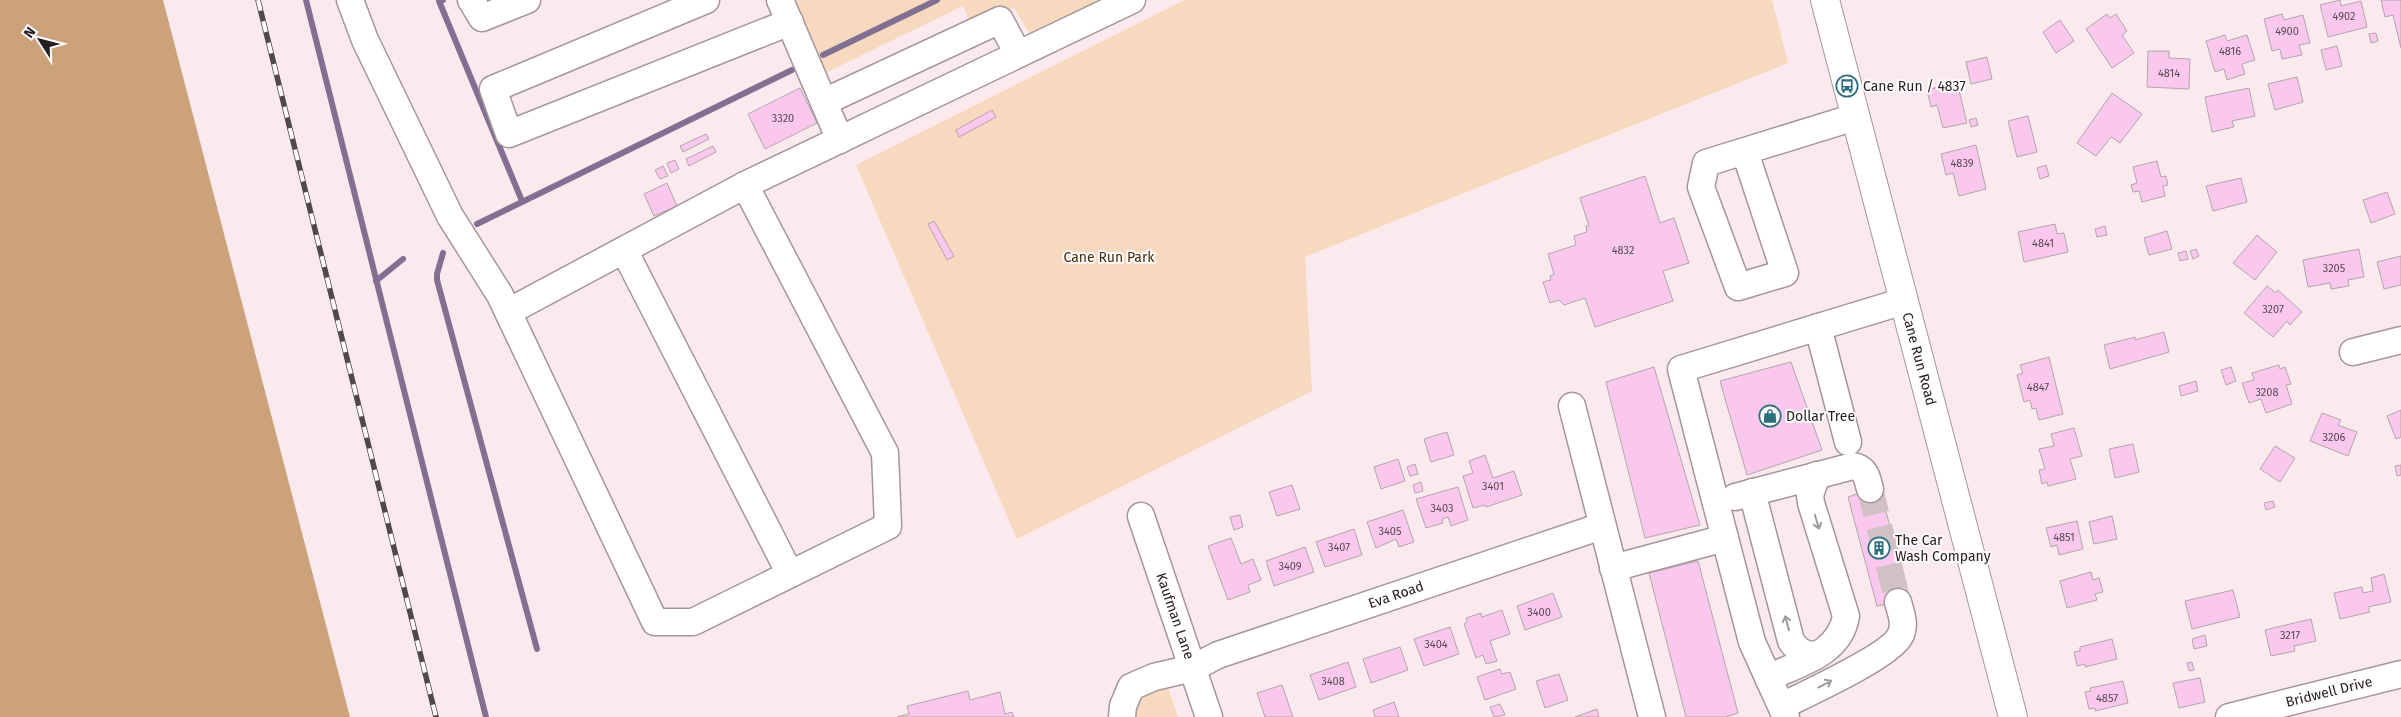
<svg xmlns="http://www.w3.org/2000/svg" width="2401" height="717" font-family="'Fira Sans',sans-serif">
  <style>
    .green { fill: #f6d9be }
    .forest { fill: #cca27b }
    .lines { fill: none; stroke-linecap: round; stroke-linejoin: round }
    .stream { stroke: #827092; stroke-width: 6 }
    .building { fill: #f9c8ec; stroke: #b2a5ae }
    .minor-tunnel { stroke: #d0c1c4; stroke-width: 26; stroke-dasharray: 26 13; stroke-linecap: butt }
    .minor-casing { stroke: #a69699; stroke-width: 29 }
    .highway-casing { stroke: #a69699; stroke-width: 30 }
    .minor { stroke: #fff; stroke-width: 26 }
    .highway { stroke: #fff; stroke-width: 28 }
    .rail-casing { stroke: #50484a; stroke-width: 5.5 }
    .rail { stroke: #fefbfc; stroke-width: 4; stroke-dasharray: 11; stroke-linecap: butt }
    .oneway { stroke: #9c9a9b }
    .labels { text-anchor: middle; dominant-baseline: central; stroke-width: 4; stroke-linejoin: round; paint-order: stroke }
    .number-label { font-size: 11px; fill: #594953 }
    .poi-label { font-size: 14px; fill: #241f20; stroke: #fefbfc; text-anchor: start }
    .park-label { font-size: 14px; fill: #492c0c; stroke: #fefbfc }
    .street-label { font-size: 14px; fill: #241f20; stroke: #fefbfc }
  </style>
  <rect width="100%" height="100%" fill="#fbeaed"/>
  <!-- green -->
  <g class="green">
    <path d="M794 0H1110L1032 38 1014 8 975 24 971 23 963 6 827 72 821 66Z"/>
    <path d="M1184 0H1772L1788 63 1305 257 1312 391 1017 539 856 165Z"/>
    <path d="M1167 685 1178 717H1137V707L1143 695Z"/>
  </g>
  <!-- forest -->
  <path class="forest" d="M0 0H163L350 717H0Z"/>
  <g class="lines">
    <!-- stream -->
    <g class="stream">
      <path d="M306 0 486 717"/>
      <path d="M443 0 439 1 522 201"/>
      <path d="M823 55 937 0"/>
      <path d="M477 224 792 70"/>
      <path d="M443 253 437 274V280L537 649"/>
      <path d="M376 281 403 259"/>
    </g>
  </g>
  <!-- building -->
  <g class="building">
    <path d="M2340 0 2341 6 2361 1 2367 27 2328 37 2320 5Z"/>
    <path d="M2381 0H2401V48L2393 15 2385 17Z"/>
    <path d="M2107 14 2110 18 2116 14 2127 31 2122 35 2134 53 2112 68 2086 29Z"/>
    <path d="M2282 14 2284 20 2303 15 2310 43 2299 45 2302 55 2282 59 2280 49 2272 51 2264 19Z"/>
    <path d="M2060 20 2074 41 2056 53 2043 32Z"/>
    <path d="M2376 33 2378 41 2371 43 2369 34Z"/>
    <path d="M2225 35 2227 41 2247 35 2255 60 2242 64 2245 74 2227 80 2224 69 2215 72 2206 41Z"/>
    <path d="M2337 46 2342 66 2326 70 2321 50Z"/>
    <path d="M2148 51H2169V58L2190 59 2189 89 2147 87Z"/>
    <path d="M1987 57 1992 79 1971 84 1966 62Z"/>
    <path d="M2297 77 2303 102 2275 110 2268 84Z"/>
    <path d="M1957 82 1967 123 1943 128 1937 105 1931 107 1927 90Z"/>
    <path d="M800 88 817 123 765 149 748 114Z"/>
    <path d="M2249 88 2255 116 2232 121 2234 127 2212 132 2205 97Z"/>
    <path d="M2112 93 2142 114 2120 143 2111 137 2096 156 2077 143Z"/>
    <path d="M992 110 996 117 959 137 956 130Z"/>
    <path d="M2028 116 2037 152 2017 157 2008 121Z"/>
    <path d="M1976 118 1978 125 1971 127 1969 120Z"/>
    <path d="M706 134 709 139 683 152 680 146Z"/>
    <path d="M1976 145 1986 189 1959 196 1953 173 1946 175 1941 154Z"/>
    <path d="M713 146 716 152 689 166 686 159Z"/>
    <path d="M675 160 679 169 671 173 667 163Z"/>
    <path d="M2157 161 2161 177 2166 176 2168 185 2163 186 2165 196 2142 202 2139 191 2133 192 2131 185 2137 183 2133 167Z"/>
    <path d="M2046 165 2049 176 2040 179 2037 168Z"/>
    <path d="M663 166 668 176 660 179 655 170Z"/>
    <path d="M1645 176 1660 223 1674 218 1689 263 1663 271 1673 301 1595 327 1585 298 1564 305 1559 300 1550 303 1543 282 1551 280 1550 276 1554 274 1548 254 1576 245 1574 236 1587 232 1586 226H1589L1580 198Z"/>
    <path d="M2241 178 2247 202 2213 211 2206 186Z"/>
    <path d="M667 183 677 206 654 216 644 194Z"/>
    <path d="M2387 192 2395 214 2371 223 2363 200Z"/>
    <path d="M934 221 954 256 947 260 928 224Z"/>
    <path d="M2055 224 2057 234 2064 233 2068 252 2024 262 2018 232Z"/>
    <path d="M2105 226 2107 235 2097 237 2095 229Z"/>
    <path d="M2167 231 2172 249 2149 255 2144 238Z"/>
    <path d="M2257 235 2277 252 2255 280 2233 263Z"/>
    <path d="M2196 249 2199 256 2193 259 2190 251Z"/>
    <path d="M2359 249 2364 277 2348 280 2349 286 2331 289 2330 283 2308 287 2303 260Z"/>
    <path d="M2186 251 2188 259 2180 261 2178 253Z"/>
    <path d="M2401 256V285L2384 289 2377 262Z"/>
    <path d="M2267 286 2276 293 2278 290 2302 312 2290 325 2287 321 2273 337 2244 313Z"/>
    <path d="M2164 332 2169 352 2110 369 2104 345 2135 337V340Z"/>
    <path d="M2049 357 2063 414 2039 420 2036 408 2032 409 2030 400 2024 402 2017 375 2023 373 2020 365Z"/>
    <path d="M1791 362 1822 450 1747 475 1720 381Z"/>
    <path d="M2279 365 2280 369 2285 367 2291 384 2286 385 2292 404 2266 413 2261 399 2249 403 2242 383 2254 380 2252 373Z"/>
    <path d="M1654 367 1700 525 1645 538 1606 382Z"/>
    <path d="M2231 367 2236 381 2226 385 2221 370Z"/>
    <path d="M2196 381 2198 391 2181 396 2179 386Z"/>
    <path d="M2401 410V437L2396 439 2387 416Z"/>
    <path d="M2322 413 2341 420 2338 425 2357 432 2348 456 2310 441Z"/>
    <path d="M2074 428 2082 456 2070 459 2076 479 2048 486 2047 482 2042 484 2039 470 2045 469 2039 449 2054 446 2051 434Z"/>
    <path d="M1447 432 1454 455 1431 462 1424 439Z"/>
    <path d="M2133 444 2139 472 2115 478 2109 449Z"/>
    <path d="M2275 446 2295 458 2280 482 2260 469Z"/>
    <path d="M1485 455 1493 478 1514 471 1522 495 1486 507 1485 505 1473 508 1463 476 1473 473 1469 461Z"/>
    <path d="M1398 459 1405 481 1381 489 1374 467Z"/>
    <path d="M1415 464 1418 474 1410 476 1407 467Z"/>
    <path d="M2401 465V475L2397 476 2395 466Z"/>
    <path d="M1421 482 1423 491 1415 493 1413 485Z"/>
    <path d="M1292 485 1300 509 1277 516 1269 492Z"/>
    <path d="M1879 486 1910 600 1877 606 1848 497Z"/>
    <path d="M1458 487 1468 520 1451 526 1448 517 1442 519 1443 523 1426 528 1416 499Z"/>
    <path d="M2273 501 2275 507 2266 510 2264 503Z"/>
    <path d="M1403 510 1414 542 1399 547 1396 539 1376 548 1367 522Z"/>
    <path d="M1240 515 1243 527 1234 530 1230 517Z"/>
    <path d="M2112 516 2117 539 2094 544 2089 522Z"/>
    <path d="M2077 521 2083 549 2059 555 2057 545 2051 547 2046 528Z"/>
    <path d="M1354 529 1362 555 1325 567 1316 542Z"/>
    <path d="M1231 538 1241 564 1253 559 1261 580 1248 585 1250 592 1228 600 1208 546Z"/>
    <path d="M1305 547 1314 572 1274 586 1266 561Z"/>
    <path d="M1698 561 1738 713 1726 717H1686L1649 573Z"/>
    <path d="M2091 572 2093 580 2099 578 2103 592 2095 594 2097 600 2067 608 2060 581Z"/>
    <path d="M2384 574 2391 602 2368 607 2370 612 2340 619 2334 593 2362 587 2363 593 2373 591 2371 578Z"/>
    <path d="M2233 590 2240 617 2192 629 2185 601Z"/>
    <path d="M1553 593 1562 617 1525 630 1517 606Z"/>
    <path d="M1502 610 1510 634 1490 641 1497 661 1486 664 1483 655 1476 658 1464 624 1467 622 1466 618 1481 613 1482 617Z"/>
    <path d="M2311 619 2316 641 2294 646 2295 651 2271 656 2265 630Z"/>
    <path d="M1450 627 1459 654 1424 666 1414 639Z"/>
    <path d="M2205 635 2207 646 2194 649 2192 639Z"/>
    <path d="M2112 639 2117 659 2085 667V664L2077 666 2074 652 2080 651V647Z"/>
    <path d="M1400 647 1408 670 1371 683 1363 659Z"/>
    <path d="M1348 662 1356 687 1319 700 1310 675Z"/>
    <path d="M2192 662 2194 670 2189 671 2187 663Z"/>
    <path d="M1500 669 1502 674 1510 672 1516 689 1485 700 1477 677Z"/>
    <path d="M1559 674 1568 700 1545 708 1536 681Z"/>
    <path d="M2200 678 2205 702 2179 708 2173 683Z"/>
    <path d="M2123 681 2128 703 2095 711V708L2089 709 2085 692 2091 691 2090 688Z"/>
    <path d="M1282 685 1293 717H1265L1257 693Z"/>
    <path d="M968 691 970 700 1000 692 1005 714 1012 712 1014 717H897L909 714 907 706Z"/>
    <path d="M1394 702 1399 717H1375L1373 710Z"/>
    <path d="M1500 704 1505 715 1494 717 1490 707Z"/>
    <path d="M1597 709 1599 717H1575Z"/>
  </g>
  <g class="lines">
    <!-- minor-tunnel -->
    <path class="minor-tunnel" d="M1870 489 1898 602"/>
    <!-- minor casing -->
    <g class="minor-casing">
      <g id="minor">
        <path d="M350 0 365 40 450 216 500 295 508 312 655 622H693L888 526 885 453 745 185 508 312"/>
        <path d="M471 0 482 18 527 0"/>
        <path d="M706 0 493 89 509 134 790 22"/>
        <path d="M780 0 840 140"/>
        <path d="M824 102 1000 20 1018 54"/>
        <path d="M1745 152 1785 273 1738 287 1701 187 1706 163 1855 117"/>
        <path d="M745 185 1132 0"/>
        <path d="M624 250 790 574"/>
        <path d="M1818 327 1848 442"/>
        <path d="M2353 352 2401 340"/>
        <path d="M1572 406 1652 717"/>
        <path d="M1752 492 1791 641C1798 651 1803 655 1816 655"/>
        <path d="M1735 497 1853 466C1866 468 1867 478 1870 489"/>
        <path d="M1141 516 1209 717"/>
        <path d="M1613 568 1725 538"/>
        <path d="M1768 678C1799 663 1840 654 1846 616L1811 503 1810 495 1817 475"/>
        <path d="M1782 706C1806 694 1890 656 1900 636 1906 625 1901 613 1898 602"/>
        <path d="M1122 717 1123 706 1131 687 1154 677 1193 668 1218 655 1602 526"/>
        <path d="M1786 717 1752 642 1681 369 1904 301"/>
        <path d="M2229 717 2401 674"/>
      </g>
    </g>
    <!-- highway casing -->
    <g class="highway-casing">
      <path id="highway" d="M1825 0 2013 717"/>
    </g>
    <!-- minor -->
    <use href="#minor" class="minor"/>
    <!-- highway -->
    <use href="#highway" class="highway"/>
    <!-- rail casing -->
    <g class="rail-casing">
      <path id="rail" d="M258 0 436 717"/>
    </g>
    <!-- rail -->
    <use href="#rail" class="rail"/>
  </g>
  <!-- one-way arrows -->
  <defs><path id="oneway-shaft" d="M-6 0H5M1.5-3L5.5 0L1.5 3" fill="none" stroke-width="1.6" stroke-linecap="round" stroke-linejoin="round" transform="scale(1.25)"/></defs>
  <g class="oneway">
    <use href="#oneway-shaft" transform="translate(1817 522) rotate(73)"/>
    <use href="#oneway-shaft" transform="translate(1787 623) rotate(-105)"/>
    <use href="#oneway-shaft" transform="translate(1825 684) rotate(-28)"/>
  </g>
  <!-- icons -->
  <defs>
    <g id="bus-ring" transform="scale(1.125)"><circle r="9.5" fill="#fefbfc" stroke="#2b6f7f" stroke-width="1.5"/><path d="M-5-6H5V4H4V6H2V4H-2V6H-4V4H-5ZM-3.5-4V0h7V-4ZM-3.5 1.2v1.5H-2V1.2ZM2 1.2v1.5H3.5V1.2Z" fill="#2b6f7f"/></g>
    <g id="shop-ring" transform="scale(1.125)"><circle r="9.5" fill="#fefbfc" stroke="#2b6f7f" stroke-width="1.5"/><path d="M-5-2.5h2.3a2.7 3.5 0 0 1 5.4 0H5L5.5 6h-11ZM-1.5-2.5h3a1.5 2.3 0 0 0-3 0Z" fill="#2b6f7f"/></g>
    <g id="building-ring" transform="scale(1.125)"><circle r="9.5" fill="#fefbfc" stroke="#2b6f7f" stroke-width="1.5"/><path d="M-4-6H4V6H1V3H-1V6H-4ZM-2.5-4.3h1.7v1.8h-1.7ZM.8-4.3h1.7v1.8H.8ZM-2.5-1h1.7V.8h-1.7ZM.8-1h1.7V.8H.8Z" fill="#2b6f7f"/></g>
  </defs>
  <g fill-rule="evenodd">
    <use href="#bus-ring" x="1847" y="86"/>
    <use href="#shop-ring" x="1770" y="416"/>
    <use href="#building-ring" x="1879" y="548"/>
  </g>
  <g class="labels">
    <!-- number labels -->
    <g class="number-label">
      <text x="2344" y="16">4902</text>
      <text x="2287" y="31">4900</text>
      <text x="2230" y="51">4816</text>
      <text x="2169" y="73">4814</text>
      <text x="783" y="118">3320</text>
      <text x="1962" y="163">4839</text>
      <text x="2043" y="243">4841</text>
      <text x="1623" y="250">4832</text>
      <text x="2334" y="268">3205</text>
      <text x="2273" y="309">3207</text>
      <text x="2038" y="387">4847</text>
      <text x="2267" y="392">3208</text>
      <text x="2334" y="437">3206</text>
      <text x="1493" y="486">3401</text>
      <text x="1442" y="508">3403</text>
      <text x="1390" y="531">3405</text>
      <text x="2064" y="537">4851</text>
      <text x="1339" y="547">3407</text>
      <text x="1290" y="566">3409</text>
      <text x="1539" y="612">3400</text>
      <text x="2290" y="635">3217</text>
      <text x="1436" y="644">3404</text>
      <text x="1333" y="681">3408</text>
      <text x="2107" y="698">4857</text>
    </g>
    <!-- poi labels -->
    <g class="poi-label">
      <text x="1863" y="86">Cane Run / 4837</text>
      <text x="1786" y="416">Dollar Tree</text>
      <text x="1895" y="540">The Car<tspan x="1895" dy="16">Wash Company</tspan></text>
    </g>
    <!-- park labels -->
    <g class="park-label">
      <text x="1109" y="257">Cane Run Park</text>
    </g>
    <!-- street labels -->
    <g class="street-label">
      <text transform="translate(1919 359) rotate(75)">Cane Run Road</text>
      <text transform="translate(1396 595) rotate(-19)">Eva Road</text>
      <text transform="translate(1175 616) rotate(71)">Kaufman Lane</text>
      <text transform="translate(2329 692) rotate(-14)">Bridwell Drive</text>
    </g>
  </g>
  <!-- north arrow -->
  <g transform="translate(40 40) rotate(306)" stroke="#fefbfc" stroke-width="4" paint-order="stroke">
  <path d="M0-4L9 19L0 12L-9 19Z" fill="#241f20"/>
  <text y="-8" font-size="14" font-weight="bold" text-anchor="middle" fill="#241f20">N</text>
  </g>
</svg>
